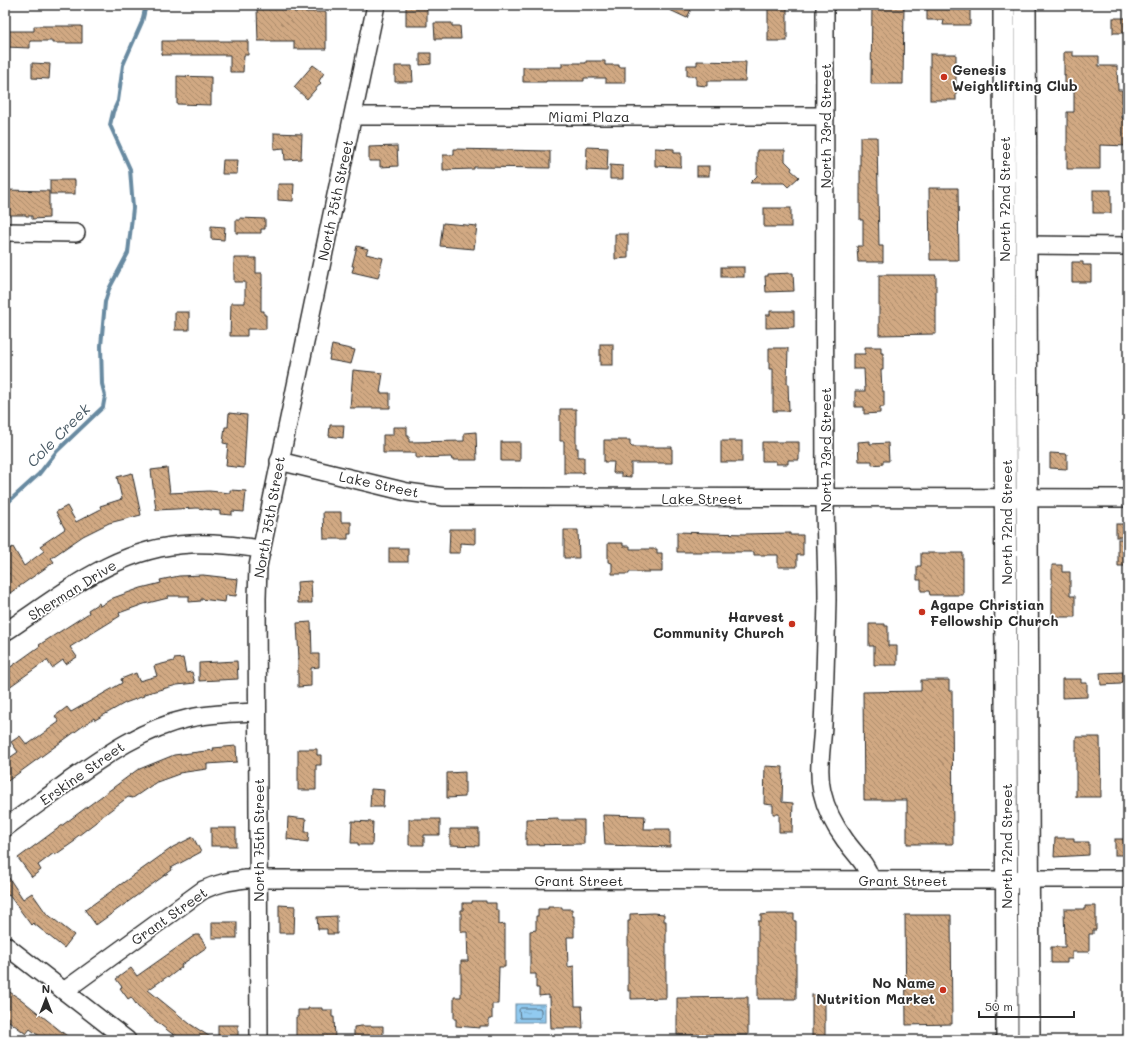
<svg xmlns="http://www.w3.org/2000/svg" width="1133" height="1045" font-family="Mali,sans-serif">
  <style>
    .water { fill: url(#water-ripples); stroke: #688aa1 }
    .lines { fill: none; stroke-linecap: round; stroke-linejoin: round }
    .shore { stroke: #546b7a; stroke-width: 1 }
    .stream { stroke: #688aa1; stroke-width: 4 }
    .building { fill: url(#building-back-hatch); stroke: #2b2b2b }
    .minor-casing { stroke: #2b2b2b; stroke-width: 20 }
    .major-casing { stroke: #2b2b2b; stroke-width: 24 }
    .minor { stroke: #fff; stroke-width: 17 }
    .major { stroke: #fff; stroke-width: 21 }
    .poi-dot { fill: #c8321e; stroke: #fff; stroke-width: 1.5 }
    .labels { text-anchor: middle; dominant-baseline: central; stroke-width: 3.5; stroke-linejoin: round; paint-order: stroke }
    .poi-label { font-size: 14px; font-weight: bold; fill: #2b2b2b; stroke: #fff; text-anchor: start }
    .street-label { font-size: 14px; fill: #2b2b2b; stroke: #fff }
    .water-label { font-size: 15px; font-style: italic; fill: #4a5b66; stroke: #fff }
  </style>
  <defs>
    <pattern id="water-ripples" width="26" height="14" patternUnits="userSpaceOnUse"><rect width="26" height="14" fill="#91caf0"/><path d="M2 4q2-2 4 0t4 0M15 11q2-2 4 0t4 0" fill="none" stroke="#7daece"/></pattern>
    <pattern id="building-back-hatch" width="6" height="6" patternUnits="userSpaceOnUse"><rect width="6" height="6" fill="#d1a983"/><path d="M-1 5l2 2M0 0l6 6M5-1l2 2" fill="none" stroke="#aa8a6b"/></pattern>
  </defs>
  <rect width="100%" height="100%" fill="#fff"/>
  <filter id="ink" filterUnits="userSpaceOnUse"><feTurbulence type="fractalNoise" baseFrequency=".025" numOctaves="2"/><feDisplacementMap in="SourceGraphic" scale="8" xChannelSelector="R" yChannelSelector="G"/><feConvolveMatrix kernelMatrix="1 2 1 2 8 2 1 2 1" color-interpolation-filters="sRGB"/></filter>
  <g filter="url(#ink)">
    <!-- water -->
    <rect class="water" x="515" y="1004" width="30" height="18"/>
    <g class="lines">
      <!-- shore -->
      <path class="shore" d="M521 1008H540L541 1010V1017L539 1018H520L519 1010Z"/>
      <!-- stream -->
      <path class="stream" d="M5 505 39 474 57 451 103 407 105 396 102 384 101 346 105 302 109 289 128 253 133 208 130 169 110 125 113 112 118 101 123 65 142 22 146 5"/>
    </g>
    <!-- building -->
    <g class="building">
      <path d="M406 5H419V7H427V26H406Z"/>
      <path d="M659 5H693L687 18Z"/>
      <path d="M872 5H904L903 84H871Z"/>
      <path d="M927 5H970V25H943L944 20H927Z"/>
      <rect x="768" y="7" width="19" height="34"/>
      <path d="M257 9H294V12H326V49H294V41H258Z"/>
      <rect x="1113" y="18" width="14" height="15"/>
      <path d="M434 23H452V26H460L461 39H435Z"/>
      <path d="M34 26H82V43H52V41H30V48L5 47V31H34Z"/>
      <path d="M162 41H248V55H244L243 72H230V55H162Z"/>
      <path d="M1064 52H1073V56H1099V66H1117L1118 90H1122V118H1128V146L1100 145V169H1067V112H1074V84H1065V75H1064Z"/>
      <path d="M420 53H431V64L420 65Z"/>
      <rect x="930" y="54" width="26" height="46"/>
      <path d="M586 61H605V65H619V67H625V83H606V78H584V81H546V82H523V67H562V63H586Z"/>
      <path d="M697 61 746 62 745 81H707V86L696 85V76H687V65H697Z"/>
      <path d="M32 63 50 64 49 79 32 78Z"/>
      <path d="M313 65 324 73 319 81 321 83 307 99 294 87Z"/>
      <path d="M395 66H412L413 82H395Z"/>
      <path d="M177 76 211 77V105L177 104Z"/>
      <path d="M274 133 302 134 301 159 285 160 284 148 274 149Z"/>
      <path d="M860 137H877L879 246H883V262H858L857 246H863V220H860Z"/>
      <path d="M397 146 398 166 380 167V161H369V147Z"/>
      <path d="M587 147 608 148 607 171 586 170Z"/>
      <path d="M655 148 674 149V153H681V167L655 166Z"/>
      <path d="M454 149 550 151V168L474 167V169L443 170V155H454Z"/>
      <path d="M757 150H785V161L792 168 791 170 799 177 788 187 784 183H750L757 176Z"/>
      <path d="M223 160H238L237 174H222Z"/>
      <path d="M610 165 623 166V179H610Z"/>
      <rect x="697" y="166" width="12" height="10"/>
      <rect x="50" y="180" width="25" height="14"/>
      <path d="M278 184H294L293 201 278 200Z"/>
      <path d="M929 188H958L959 260H930Z"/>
      <path d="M5 190 49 191V218L32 219V216H26V215H6Z"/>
      <rect x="1093" y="190" width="18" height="23"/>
      <rect x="764" y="208" width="27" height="19"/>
      <path d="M240 218 265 219V229H261V233H236V220H240Z"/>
      <path d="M443 223 477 226 474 249 440 246Z"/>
      <path d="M211 226 225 227 224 240 211 239Z"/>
      <path d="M615 234H628V258L615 259Z"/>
      <path d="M357 246 368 249 366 254 383 258 378 278 352 272 354 266H352Z"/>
      <path d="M234 258H256V273H262V287H261V311H264V315H266V329H247V336H230L231 303H245V282H234Z"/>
      <path d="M1072 262H1083V265H1091V282H1072Z"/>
      <rect x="721" y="267" width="23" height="10"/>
      <path d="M793 273 794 291 766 292 765 276H768V274Z"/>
      <path d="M879 275H936V334L879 335Z"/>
      <path d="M770 311H794V327L766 328V315H770Z"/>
      <rect x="175" y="312" width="14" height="18"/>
      <rect x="600" y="344" width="13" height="21"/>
      <path d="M332 345 355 350 351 364 329 360Z"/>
      <path d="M865 347H881V353H883V370H881L882 391H884V407H880V413L864 414V407H855V391H865L864 369H853V354H865Z"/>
      <path d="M769 348H788L787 384H788L789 411H773V369H769Z"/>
      <path d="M353 370 383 373 380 393H390V408H350Z"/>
      <path d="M560 409H576V448H578V457H584V473H564V441H560Z"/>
      <path d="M229 413 247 415 244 468 226 466 228 444 223 443 225 427H228Z"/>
      <path d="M330 425H344L343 438 329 436Z"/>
      <path d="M393 427H407V436H409V442L464 441V433L476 432 477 460H452L451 457 416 458V453H383V435H393Z"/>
      <path d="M604 440H630V445L632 447H672V463H631V477L621 476V473H613L614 462H604Z"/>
      <rect x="721" y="441" width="21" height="21"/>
      <path d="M870 441V444L888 443 889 461H883V464L872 465V461H859L858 442Z"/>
      <rect x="501" y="442" width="19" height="19"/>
      <path d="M762 442H799V460H788V464H776V461H762Z"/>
      <path d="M1050 453 1067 454V469L1050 468Z"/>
      <path d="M167 468 170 493 209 491 230 493V490L246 491 244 512 232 511V515L220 514V511L197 508 156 510 151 470Z"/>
      <path d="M132 473 141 515 109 523 83 536 51 558 54 562 10 593 5 586V577L9 574 5 566V552L13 547 24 566 44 551 40 546 65 529 56 512 67 506 76 522 101 509 100 506 122 499 117 477Z"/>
      <path d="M323 512H341V522H351V534H348V539H324Z"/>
      <rect x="1116" y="524" width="10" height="13"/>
      <path d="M450 529H475V544L460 543V553H449Z"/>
      <path d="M564 530H578L579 558H564Z"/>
      <path d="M677 532 745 534 790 533V535H803V555H797V567H778V555H754V552H677Z"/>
      <rect x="1118" y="539" width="10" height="27"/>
      <path d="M608 543H623V546H630V549H657V553H662V572H629V574H612V563L608 562Z"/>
      <rect x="389" y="548" width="19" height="14"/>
      <path d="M921 553H963V595H930L929 591H921V580H917V566H921Z"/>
      <path d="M1052 565H1062V572H1070V596H1075V617H1052Z"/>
      <path d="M203 575 238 579 236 596 226 595 225 602 201 599V601L189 602V596H168V598L144 604 119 613 120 616 70 647 77 657 66 664 63 660 52 668 47 660 5 690V671L40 646 39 645 89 613 88 610 99 603 100 606 113 598 141 588 161 583 160 580 179 576Z"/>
      <path d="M311 581 312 603H298L297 582Z"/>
      <path d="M311 622 312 654H319V667L311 668V686L298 687V659H299L297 623Z"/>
      <path d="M869 624H885V626H888V646H897V665H874V646H869Z"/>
      <path d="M183 658 186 673 192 672 195 683 177 685 144 694V696L125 703 95 720 94 718 5 783V761L18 752 11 742 20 736 27 745 59 722 55 716 67 707 71 712 122 683 121 679 136 673 139 681 157 676 154 666 174 661V659Z"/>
      <path d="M237 661 238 679 199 681V663Z"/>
      <path d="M1123 672 1124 680 1121 684 1101 685 1100 673Z"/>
      <path d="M1062 679H1081V683H1087V697L1062 698Z"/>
      <path d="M921 680H949V691H952L953 844H907V800H864L863 692 921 691Z"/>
      <path d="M1076 737H1100L1101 797H1076Z"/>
      <path d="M236 746 237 762 207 764V769L179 773V774L157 782 158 781 133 798 128 797 100 818V819L74 839 75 841 55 855 54 853 38 865 41 870 32 877 18 858 137 770 174 755 214 750 213 748Z"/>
      <path d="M298 749H317V755H321V765H316V790H298Z"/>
      <path d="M765 766 783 767 782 802 793 803 792 832H779V814H773V805L764 804Z"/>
      <path d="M465 772V797L447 798V773Z"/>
      <path d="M371 789 384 790 383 807H370Z"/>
      <path d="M603 815 645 816 644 829H670V847L605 845Z"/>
      <path d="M288 817 306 819 305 832H309L308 842 287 839Z"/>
      <path d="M558 818V820H584V844L526 845V819Z"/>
      <path d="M409 819H440V835H424V845H409Z"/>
      <path d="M352 821 373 822 372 845H358V843H351Z"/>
      <rect x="211" y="828" width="25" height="18"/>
      <path d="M450 829H479V846L450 845Z"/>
      <path d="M193 837 201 852 171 868 172 870 96 925 85 910 173 847Z"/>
      <path d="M1055 838H1074V842H1089V855L1054 857Z"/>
      <rect x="1115" y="839" width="13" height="16"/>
      <path d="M5 872 23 899 32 893 46 913 74 935 64 948 33 923 31 925 9 895 5 897Z"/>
      <path d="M472 901H486V903H496V910H499V925L505 924V967H499L498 1004H492V1019H489V1026H480V1028L456 1026V1019H454V997H461V961H468L467 932H461V910H463V903H472Z"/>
      <path d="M279 905 295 906 294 933H279Z"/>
      <path d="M1085 906H1096V930H1093V934H1089V952H1072V959H1067V963H1051V947H1065L1064 909H1085Z"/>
      <path d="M548 907H562V909H572V916H574V937H567L568 967 574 966 575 1006H582L583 1028H551L550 997H548V995L539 996V988H536V974H530V931L536 930V916H538V909H548Z"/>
      <path d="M653 913 664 914V921H666V998L631 999V991H628V921H630V914Z"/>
      <path d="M770 914H794V921H796V999H758V921H761V915Z"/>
      <path d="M905 915H951L952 1024 906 1025Z"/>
      <path d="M337 916V934H327V929H318L317 917Z"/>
      <rect x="212" y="922" width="25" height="16"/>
      <path d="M195 935H199L207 947 181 965 182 967 169 977 168 976 148 990 190 1024 215 1040H183L171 1033 138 1007 131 997 128 999 120 988 122 987 116 979 131 968 137 976Z"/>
      <path d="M5 989 22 1000 72 1040H44L30 1029 26 1034 5 1018Z"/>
      <rect x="812" y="995" width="13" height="45"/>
      <path d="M748 997V1035H677V998Z"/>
      <path d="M308 1008H322V1010H332V1017H334L335 1039H326V1040H296V1017H298V1010H308Z"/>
      <rect x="218" y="1025" width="20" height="15"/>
      <path d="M361 1026H383V1040H354V1027Z"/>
    </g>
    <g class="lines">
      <!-- minor casing -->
      <g class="minor-casing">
        <g id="minor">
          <path d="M825 5C825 169 824 333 825 497 825 531 827 566 827 600 826 642 825 683 823 725 822 747 817 770 822 792 826 810 834 825 845 840 854 853 867 864 871 880"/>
          <path d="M353 116H825"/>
          <path d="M5 232 76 233"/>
          <path d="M1026 245 1128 246"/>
          <path d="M279 461 407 492 444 497 1128 498"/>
          <path d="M5 632C64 593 117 547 191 544 215 543 238 546 261 549"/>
          <path d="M5 828C26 812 48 797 69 781 107 754 144 728 190 718 212 713 235 713 257 712"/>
          <path d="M5 945 127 1040"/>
          <path d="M64 991 203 890C218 883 230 881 246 879L1006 880 1029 879H1128"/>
          <path d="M259 1040 257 598 258 566 376 5"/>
        </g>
      </g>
      <!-- major casing -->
      <g class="major-casing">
        <g id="major">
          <path d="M1004 5 1007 1040"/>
          <path d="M1025 5 1029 1040"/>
        </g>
      </g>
      <!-- minor -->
      <use href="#minor" class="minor"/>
      <!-- major -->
      <use href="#major" class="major"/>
    </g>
  </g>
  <!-- markers -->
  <g class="poi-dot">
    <circle cx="944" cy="77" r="4"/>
    <circle cx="922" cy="612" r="4"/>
    <circle cx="792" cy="624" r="4"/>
    <circle cx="943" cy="990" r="4"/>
  </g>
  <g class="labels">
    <!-- poi labels -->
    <g class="poi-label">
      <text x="952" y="69">Genesis<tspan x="952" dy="16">Weightlifting Club</tspan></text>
      <text x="930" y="604">Agape Christian<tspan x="930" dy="16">Fellowship Church</tspan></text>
      <text x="784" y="616" text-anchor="end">Harvest<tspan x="784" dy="16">Community Church</tspan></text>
      <text x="935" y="982" text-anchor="end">No Name<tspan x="935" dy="16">Nutrition Market</tspan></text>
    </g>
    <!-- street labels -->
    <g class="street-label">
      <text x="589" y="116">Miami Plaza</text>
      <text transform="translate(825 126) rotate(-90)">North 73rd Street</text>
      <text transform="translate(1004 199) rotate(-90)">North 72nd Street</text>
      <text transform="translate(335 200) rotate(-78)">North 75th Street</text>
      <text transform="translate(825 450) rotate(-90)">North 73rd Street</text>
      <text transform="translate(379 484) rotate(12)">Lake Street</text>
      <text x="702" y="498">Lake Street</text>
      <text transform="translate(269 517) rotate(-80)">North 75th Street</text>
      <text transform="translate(1006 522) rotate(-90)">North 72nd Street</text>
      <text transform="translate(72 590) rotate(-32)">Sherman Drive</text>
      <text transform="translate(82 773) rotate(-35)">Erskine Street</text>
      <text transform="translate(258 840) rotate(-90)">North 75th Street</text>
      <text transform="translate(1006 846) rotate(-90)">North 72nd Street</text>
      <text x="579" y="880">Grant Street</text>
      <text x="903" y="880">Grant Street</text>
      <text transform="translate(169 916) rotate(-35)">Grant Street</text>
    </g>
    <!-- water labels -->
    <g class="water-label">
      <text transform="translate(58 435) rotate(-45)">Cole Creek</text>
    </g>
  </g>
  <!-- margin -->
  <rect width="1133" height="1045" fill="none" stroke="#fff" stroke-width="20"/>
  <rect x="10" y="10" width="1113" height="1025" fill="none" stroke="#2b2b2b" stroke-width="1.5" filter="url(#ink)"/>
  <!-- north arrow -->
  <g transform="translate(46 999)" stroke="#ffffff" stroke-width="3" paint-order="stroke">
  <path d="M0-3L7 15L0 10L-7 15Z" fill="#2b2b2b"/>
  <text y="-6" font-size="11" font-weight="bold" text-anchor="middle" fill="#2b2b2b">N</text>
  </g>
  <!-- scale -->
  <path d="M979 1011v6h95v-6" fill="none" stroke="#2b2b2b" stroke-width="2"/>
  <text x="985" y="1011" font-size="12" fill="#2b2b2b" stroke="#ffffff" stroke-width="3" paint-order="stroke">50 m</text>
</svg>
